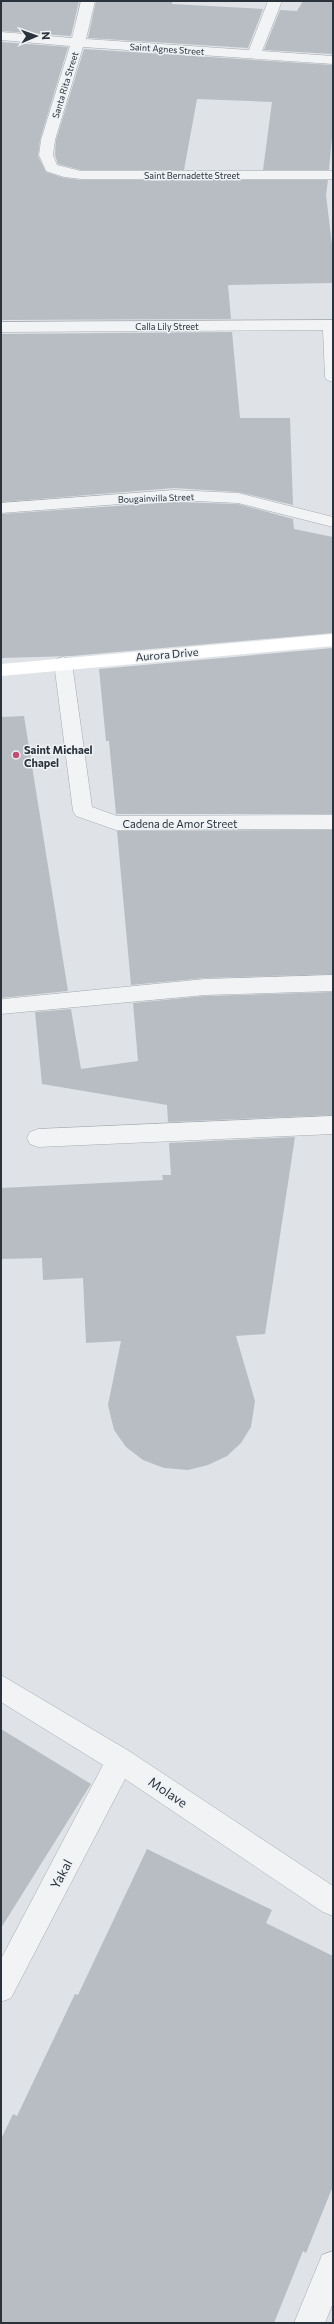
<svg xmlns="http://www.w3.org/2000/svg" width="334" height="2324" font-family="Commissioner,sans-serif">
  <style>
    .building { fill: #b7bdc3 }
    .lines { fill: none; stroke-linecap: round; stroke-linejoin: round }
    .street-casing { stroke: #a5abb0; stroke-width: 1 }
    .street { fill: #f1f3f5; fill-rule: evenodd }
    .secondary { fill: #fff; fill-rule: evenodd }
    .poi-dot { fill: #bf5072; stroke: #eef2f5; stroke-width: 1.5 }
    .labels { text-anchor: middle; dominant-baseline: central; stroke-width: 3; stroke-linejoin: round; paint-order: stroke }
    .far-street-label { font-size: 9px; fill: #2a333c; stroke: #eef2f5 }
    .street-label { font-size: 11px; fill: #2a333c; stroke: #eef2f5 }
    .poi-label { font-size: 11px; font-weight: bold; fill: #2a333c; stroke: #eef2f5; text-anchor: start }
    .near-street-label { font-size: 13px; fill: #2a333c; stroke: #eef2f5 }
  </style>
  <rect width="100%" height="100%" fill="#dfe3e7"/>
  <!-- building -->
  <g class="building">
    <path d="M1 1H79L71 36 1 31Z"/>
    <path d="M96 1H172V4L263 9 248 48 88 38Z"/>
    <path d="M303 1H333V54L264 50 280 10 297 11Z"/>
    <path d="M1 42 68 47 40 140 38 156 46 172 64 178 81 180H328L326 195 333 253V283L228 285 231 319 1 320Z"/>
    <path d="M84 49 333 65V126L329 170H263L272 102 197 99 184 170H81L58 164 55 155 56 140Z"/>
    <path d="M232 332 240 418H290L293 505 238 492 174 488 1 502V334Z"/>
    <path d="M174 502 238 504 293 519 294 529 333 537V633L71 656 1 658V514Z"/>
    <path d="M333 648V814H116L109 741H106L99 669Z"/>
    <path d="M24 716 68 991 1 998V717Z"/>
    <path d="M333 830V974L205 978 131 985 117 831Z"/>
    <path d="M333 992V1115L168 1122 167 1105 42 1084 35 1012 71 1009 81 1069 138 1061 133 1003 205 996Z"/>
    <path d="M295 1137 265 1334 236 1336 255 1401 251 1427 241 1443 227 1456 208 1465 188 1470 164 1468 143 1460 126 1447 114 1430 108 1405 121 1341 86 1343 83 1278 43 1280 42 1258 1 1259V1188L163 1180 162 1175H171L169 1143Z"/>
    <path d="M1 1729 91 1784 1 1928Z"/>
    <path d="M147 1849 272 1910 266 1923 333 1956V2186L306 2253 303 2251 274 2323H1V2139L13 2114 17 2116 75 1994 78 1995Z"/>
  </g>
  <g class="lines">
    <!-- street casing -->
    <g class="street-casing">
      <g id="street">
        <path d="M81 1H95L86 39 249 50 268 1H282L262 51 333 56V64L83 47 55 140 53 155 57 165 81 171H333V179H81L64 177 46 171 39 155 41 140 70 46 1 40V32L72 38Z"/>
        <path d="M333 320V382L327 380 325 377 323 330 1 332V322Z"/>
        <path d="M174 490 238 493 333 517V527L238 503 174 500 1 513V503Z"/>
        <path d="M63 657 69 659 72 663 92 807 117 816 333 815V829L116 830 76 816 73 811 54 663 57 659Z"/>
        <path d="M333 975V991L205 995 1 1014V1000L3 999 205 979Z"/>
        <path d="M333 1116V1134L38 1147 30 1144 27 1138 30 1132 38 1129Z"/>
        <path d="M1 1675 129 1751 333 1886V1916L323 1912 125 1779 11 1998 1 2002V1959L103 1765 1 1702Z"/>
        <path d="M333 2251V2303L325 2323H294L322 2255Z"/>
      </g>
    </g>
    <!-- street -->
    <use href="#street" class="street"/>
    <!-- secondary -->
    <path class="secondary" d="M333 634V646L1 676V664Z"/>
  </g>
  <!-- markers -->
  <circle class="poi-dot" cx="16" cy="755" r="4"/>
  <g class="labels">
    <!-- far-street labels -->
    <g class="far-street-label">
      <text transform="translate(167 49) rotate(4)">Saint Agnes Street</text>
      <text transform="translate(65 85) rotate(-73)">Santa Rita Street</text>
      <text x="192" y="175">Saint Bernadette Street</text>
      <text x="167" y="326">Calla Lily Street</text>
      <text transform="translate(156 498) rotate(-2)">Bougainvilla Street</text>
    </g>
    <!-- street labels -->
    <g class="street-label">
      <text transform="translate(167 654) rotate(-5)">Aurora Drive</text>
      <text x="180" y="823">Cadena de Amor Street</text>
    </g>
    <!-- poi labels -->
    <g class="poi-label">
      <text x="24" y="749">Saint Michael<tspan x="24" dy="13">Chapel</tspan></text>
    </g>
    <!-- near-street labels -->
    <g class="near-street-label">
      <text transform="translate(168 1792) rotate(34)">Molave</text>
      <text transform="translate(61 1874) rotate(-62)">Yakal</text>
    </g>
  </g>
  <!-- border -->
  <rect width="334" height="2324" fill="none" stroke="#2a333c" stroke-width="4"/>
  <!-- north arrow -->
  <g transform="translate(36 36) rotate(88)" stroke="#eef2f5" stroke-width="3" paint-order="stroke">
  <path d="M0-3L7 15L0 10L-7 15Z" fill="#2a333c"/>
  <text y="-6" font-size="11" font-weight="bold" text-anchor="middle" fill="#2a333c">N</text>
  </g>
</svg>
